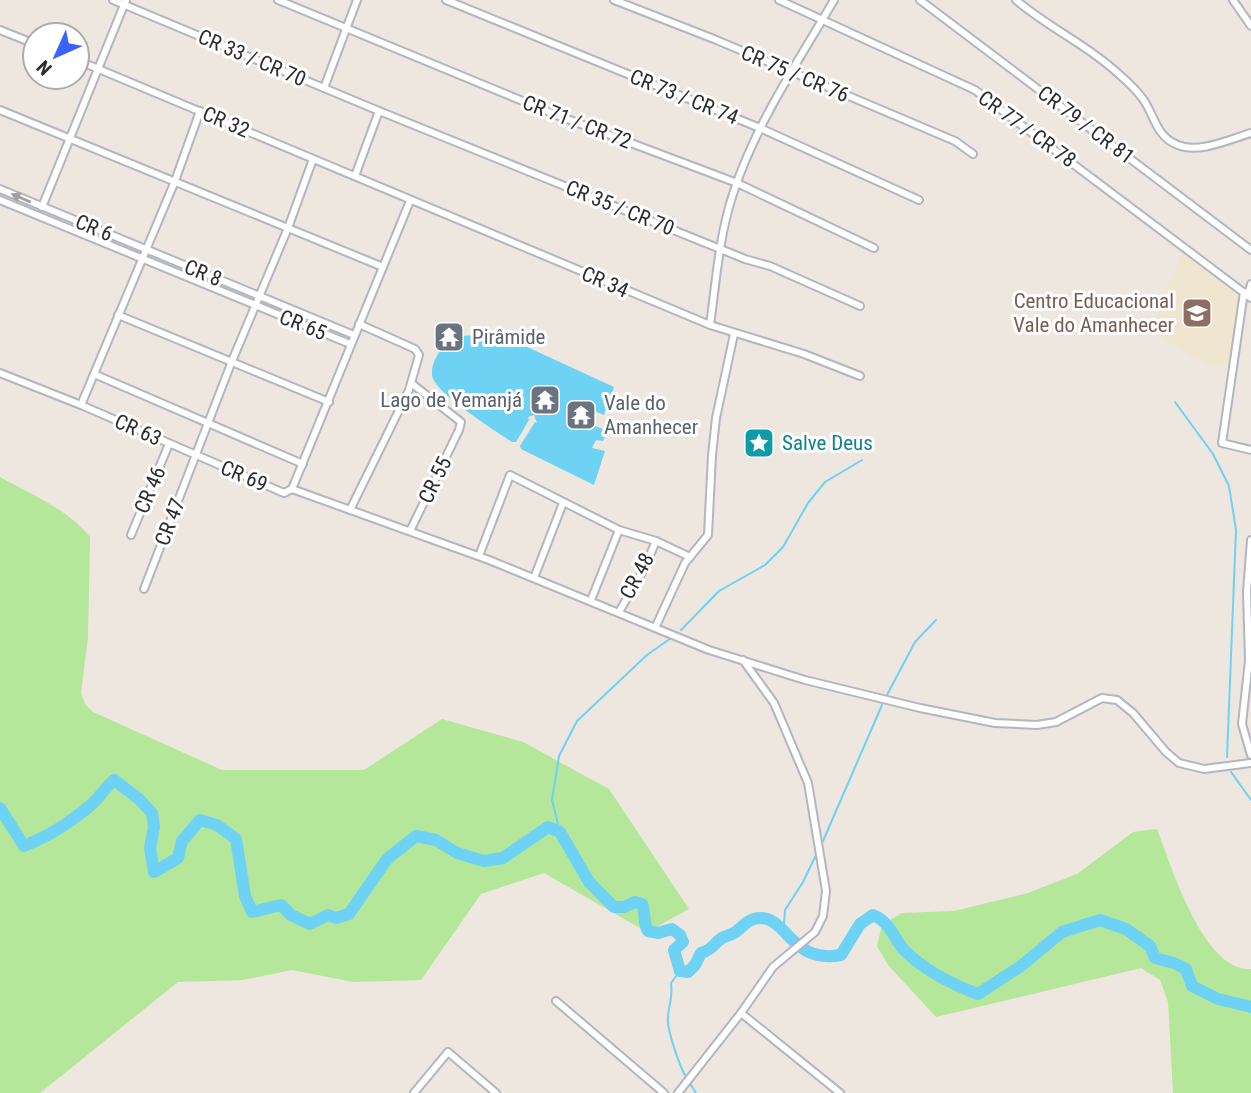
<svg xmlns="http://www.w3.org/2000/svg" width="1251" height="1093" font-family="'Roboto Condensed',sans-serif">
  <style>
    .education { fill: #f0e5ce }
    .green { fill: #b4e799 }
    .water { fill: #6ed2f4 }
    .lines { fill: none; stroke-linecap: round; stroke-linejoin: round }
    .stream { stroke: #6ed2f4; stroke-width: 2 }
    .river { stroke: #6ed2f4; stroke-width: 12 }
    .street-casing { stroke: #b3b5c0; stroke-width: 10 }
    .street { stroke: #fff; stroke-width: 6 }
    .oneway { fill: #a0a0a0 }
    .labels { text-anchor: middle; dominant-baseline: central; stroke-width: 6; stroke-linejoin: round; paint-order: stroke }
    .street-label { font-size: 21px; fill: #2d2d2d; stroke: #fff }
    .education-label { font-size: 21px; fill: #785e54; stroke: #fff; text-anchor: end }
    .worship-label { font-size: 21px; fill: #5b616d; stroke: #fff; text-anchor: start }
    .culture-label { font-size: 21px; fill: #0d838f; stroke: #fff; text-anchor: start }
  </style>
  <rect width="100%" height="100%" fill="#eee7df"/>
  <!-- education -->
  <path class="education" d="M1182 252 1239 296 1230 365 1208 366 1151 331Z"/>
  <!-- green -->
  <g class="green">
    <path d="M0 477C30 494 68 509 90 537L88 638 81 693 85 704 93 712 222 770H364L442 719 523 742 609 789 689 909 647 932 544 873 481 894 421 980 353 982 292 970 243 980 178 982 40 1093H0Z"/>
    <path d="M1157 829C1171 865 1203 972 1251 969V1093H1173L1168 1002 1160 980 1141 968 936 1017 888 965 877 946 882 925 902 913 954 911 1028 893 1077 874 1133 832Z"/>
  </g>
  <!-- water -->
  <path class="water" d="M487 334 512 340 614 387 604 415 592 410 584 415 588 423 608 431 603 441 596 440 592 448 605 451 594 485 521 449 520 446 535 422 537 423 534 415 528 417 529 420 516 442H512C496 431 433 392 432 375 431 363 438 353 445 344L447 347 462 336Z"/>
  <g class="lines">
    <!-- stream -->
    <g class="stream">
      <path d="M1175 402 1213 454 1229 486 1236 530 1227 757"/>
      <path d="M681 630 719 591 765 565 783 547 808 503 825 482 862 460"/>
      <path d="M887 695 915 642 936 620"/>
      <path d="M1231 772 1251 800"/>
      <path d="M560 832 552 800 559 756 577 721 647 655 671 638"/>
      <path d="M823 841 882 705"/>
      <path d="M789 937 784 924 785 910 803 882 816 855"/>
      <path d="M680 971 671 983C673 999 669 1002 668 1017 666 1028 680 1067 686 1077"/>
      <path d="M689 1082 696 1093"/>
    </g>
    <!-- river -->
    <path class="river" d="M0 808 24 846C51 835 69 823 91 805 99 798 105 788 114 780L139 799 152 813 154 827 150 848 154 872 178 858 182 841 200 820 217 825 236 839 245 896 252 912 281 905 291 915 310 924 328 915 336 918 349 914 387 859 416 836 436 840 457 853 484 861 503 858 548 827 560 832 589 882 614 907H624L635 902 642 904C646 913 643 924 648 931L658 933 672 929 680 935 683 942 674 950 680 971 688 972 695 965 701 953C716 948 713 943 722 938 727 935 733 935 737 931 744 925 750 918 760 918 788 918 791 964 841 955L860 924 873 915C892 923 893 939 906 952 927 972 951 984 978 994L1021 966 1062 932 1100 920 1126 929 1150 946 1155 958 1174 963 1186 969 1192 986 1218 999 1251 1007"/>
    <!-- street casing -->
    <g class="street-casing">
      <g id="street">
        <path d="M113 0 379 111 745 259 770 266 860 306"/>
        <path d="M278 0 554 114 737 183 874 248"/>
        <path d="M446 0 760 128 919 200"/>
        <path d="M614 0 714 39 955 141 973 154"/>
        <path d="M779 0 975 90 1251 298"/>
        <path d="M920 0 1251 250"/>
        <path d="M1016 0C1049 28 1089 46 1121 76 1129 83 1137 91 1143 99 1155 116 1156 137 1178 145 1199 154 1230 139 1251 133"/>
        <path d="M1233 0 1251 26"/>
        <path d="M0 30 35 44"/>
        <path d="M77 60 710 325 804 354 860 376"/>
        <path d="M324 88 357 0"/>
        <path d="M0 110 383 267"/>
        <path d="M355 176 379 111"/>
        <path d="M0 189 354 335"/>
        <path d="M0 200 350 344"/>
        <path d="M42 207 126 0"/>
        <path d="M1244 292 1222 443 1251 450"/>
        <path d="M1248 295 1251 284"/>
        <path d="M118 315 329 402"/>
        <path d="M710 325C716 282 719 236 733 194 755 125 798 62 834 0"/>
        <path d="M0 373 81 405 284 493 292 489"/>
        <path d="M94 374 303 464"/>
        <path d="M81 405 175 181 200 111"/>
        <path d="M292 489 489 560 709 650 805 680 920 708 995 723 1037 725 1056 722 1102 698 1117 700 1133 713 1166 752 1179 763 1204 769 1251 763"/>
        <path d="M292 489 410 201"/>
        <path d="M350 510 409 390 419 355 415 349 359 324"/>
        <path d="M410 531 459 430 461 422 411 383"/>
        <path d="M131 535 169 444"/>
        <path d="M1251 540 1247 592 1249 660 1242 724 1251 755"/>
        <path d="M479 556 510 475 619 530 656 541 690 557"/>
        <path d="M534 578 563 503"/>
        <path d="M144 589 232 361 288 228 313 159"/>
        <path d="M591 600 619 530"/>
        <path d="M619 612 644 569 656 541"/>
        <path d="M656 626 685 563 708 535 712 455 716 418 734 334"/>
        <path d="M556 1001 664 1093"/>
        <path d="M741 1013 840 1093"/>
        <path d="M414 1093 448 1052 496 1093"/>
        <path d="M678 1093 741 1013 773 967 815 932 823 916 826 891 808 783 774 703 743 660"/>
      </g>
    </g>
    <!-- street -->
    <use href="#street" class="street"/>
  </g>
  <!-- one-way arrows -->
  <defs><path id="oneway-solid" d="M-6-.8H1V-3.2L6.5 0L1 3.2V.8H-6Z" transform="scale(1.75)"/></defs>
  <use class="oneway" href="#oneway-solid" transform="translate(21 198) rotate(-157)"/>
  <!-- icons -->
  <defs>
    <g id="school-square" transform="scale(1.575)"><rect x="-9" y="-9" width="18" height="18" rx="4" fill="#8d6e63" stroke="#fff"/><path d="M0-5L7-2L0 1L-7-2ZM-4 1L0 2.5L4 1V4Q0 6-4 4Z" fill="#fff"/></g>
    <g id="temple-square" transform="scale(1.575)"><rect x="-9" y="-9" width="18" height="18" rx="4" fill="#6b7280" stroke="#fff"/><path d="M0-6L5-2H3V0L6.5 2.5H4V6H1.5V3h-3V6H-4V2.5H-6.5L-3 0V-2H-5Z" fill="#fff"/></g>
    <g id="sight-square" transform="scale(1.575)"><rect x="-9" y="-9" width="18" height="18" rx="4" fill="#0f9aa8" stroke="#fff"/><path d="M0-6L1.8-2.2L6-1.7L2.9 1.2L3.7 5.4L0 3.3L-3.7 5.4L-2.9 1.2L-6-1.7L-1.8-2.2Z" fill="#fff"/></g>
  </defs>
  <g fill-rule="evenodd">
    <use href="#school-square" x="1197" y="313"/>
    <use href="#temple-square" x="449" y="337"/>
    <use href="#temple-square" x="545" y="400"/>
    <use href="#temple-square" x="581" y="415"/>
    <use href="#sight-square" x="759" y="443"/>
  </g>
  <g class="labels">
    <!-- street labels -->
    <g class="street-label">
      <text transform="translate(252 58) rotate(23)">CR 33 / CR 70</text>
      <text transform="translate(795 74) rotate(23)">CR 75 / CR 76</text>
      <text transform="translate(684 97) rotate(22)">CR 73 / CR 74</text>
      <text transform="translate(226 122) rotate(23)">CR 32</text>
      <text transform="translate(577 122) rotate(21)">CR 71 / CR 72</text>
      <text transform="translate(1086 125) rotate(37)">CR 79 / CR 81</text>
      <text transform="translate(1027 129) rotate(36)">CR 77 / CR 78</text>
      <text transform="translate(620 208) rotate(22)">CR 35 / CR 70</text>
      <text transform="translate(94 228) rotate(23)">CR 6</text>
      <text transform="translate(203 273) rotate(22)">CR 8</text>
      <text transform="translate(605 282) rotate(23)">CR 34</text>
      <text transform="translate(303 325) rotate(22)">CR 65</text>
      <text transform="translate(138 430) rotate(24)">CR 63</text>
      <text transform="translate(244 476) rotate(23)">CR 69</text>
      <text transform="translate(435 480) rotate(-64)">CR 55</text>
      <text transform="translate(150 490) rotate(-67)">CR 46</text>
      <text transform="translate(170 522) rotate(-69)">CR 47</text>
      <text transform="translate(637 576) rotate(-62)">CR 48</text>
    </g>
    <!-- education labels -->
    <g class="education-label">
      <text x="1174" y="301">Centro Educacional<tspan x="1174" dy="24">Vale do Amanhecer</tspan></text>
    </g>
    <!-- worship labels -->
    <g class="worship-label">
      <text x="472" y="337">Pirâmide</text>
      <text x="522" y="400" text-anchor="end">Lago de Yemanjá</text>
      <text x="604" y="403">Vale do<tspan x="604" dy="24">Amanhecer</tspan></text>
    </g>
    <!-- culture labels -->
    <g class="culture-label">
      <text x="782" y="443">Salve Deus</text>
    </g>
  </g>
  <!-- north arrow -->
  <g transform="translate(56 56) rotate(225)"><circle r="33" fill="#ffffff" stroke="#ababab" stroke-width="2"/>
  <path d="M0-5L12 26L0 18L-12 26Z" fill="#3b61ff"/>
  <text y="-10" font-size="19" font-weight="bold" text-anchor="middle" fill="#2d2d2d">N</text>
  </g>
</svg>
